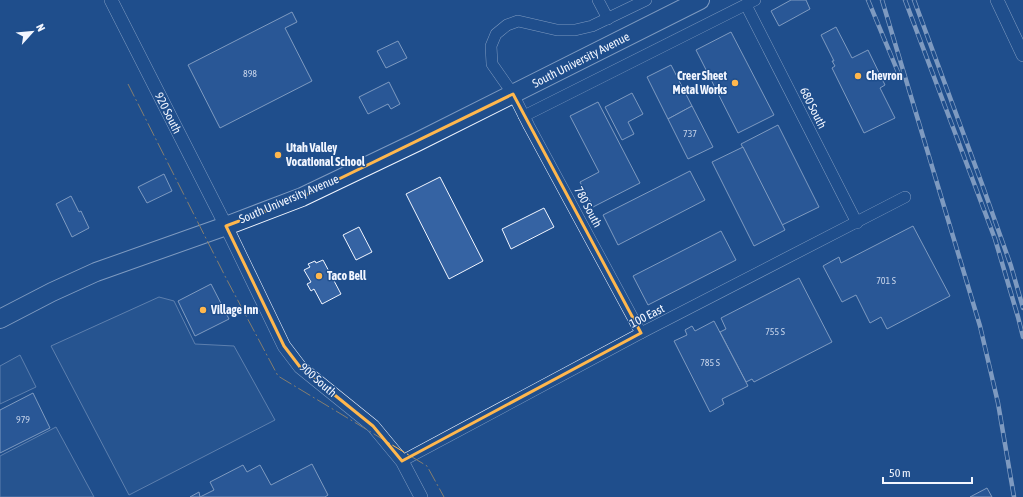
<svg xmlns="http://www.w3.org/2000/svg" width="1023" height="497" font-family="'Asap Condensed',sans-serif">
  <style>
    .parking { fill: #305b95; stroke: #a8bbd7 }
    .building { fill: #3563a3; stroke: #f2f6ff }
    .lines { fill: none; stroke-linecap: round; stroke-linejoin: round }
    .minor-casing { stroke: #f2f6ff; stroke-width: 12 }
    .tertiary-casing { stroke: #f2f6ff; stroke-width: 14 }
    .trunk-casing { stroke: #f2f6ff; stroke-width: 20 }
    .minor { stroke: #1f4e8c; stroke-width: 11 }
    .tertiary { stroke: #1f4e8c; stroke-width: 13 }
    .trunk { stroke: #1f4e8c; stroke-width: 18 }
    .rail-casing { stroke: #f2f6ff; stroke-width: 4.5 }
    .rail { stroke: #1f4e8c; stroke-width: 3; stroke-dasharray: 9; stroke-linecap: butt }
    .power { stroke: #ffb74d; stroke-width: 1; stroke-dasharray: 14 3 2 3; stroke-linecap: butt }
    .marked { fill: none; stroke: #ffb74d; stroke-width: 3; stroke-linejoin: round }
    .poi-dot { fill: #ffb74d; stroke: #1f4e8c; stroke-width: 1.5 }
    .labels { text-anchor: middle; dominant-baseline: central; stroke-width: 3; stroke-linejoin: round; paint-order: stroke }
    .number-label { font-size: 10px; fill: #c3d1e8 }
    .street-label { font-size: 12px; fill: #f2f6ff; stroke: #1f4e8c }
    .poi-label { font-size: 12px; font-weight: bold; fill: #f2f6ff; stroke: #1f4e8c; text-anchor: start }
  </style>
  <rect width="100%" height="100%" fill="#1f4e8c"/>
  <!-- parking -->
  <g class="parking">
    <path d="M159 297 174 301 195 344 234 346 275 420 129 495 51 346Z"/>
    <path d="M20 355 36 387 0 404V366Z"/>
    <path d="M56 427 94 497H0V456Z"/>
  </g>
  <!-- building -->
  <g class="building">
    <path d="M791 0H806L810 9 779 26 771 11Z"/>
    <path d="M292 12 297 22 285 28 312 81 220 128 188 65Z"/>
    <path d="M836 27 852 58 868 50 885 85 880 88 895 118 864 133 832 68 835 66 832 61H834L821 35Z"/>
    <path d="M731 32 774 115 738 133 696 50Z"/>
    <path d="M398 41 407 58 386 68 377 51Z"/>
    <path d="M671 65 692 106 668 119 647 77Z"/>
    <path d="M389 82 400 104 391 109 388 104 368 114 359 97Z"/>
    <path d="M632 93 643 114 628 122 634 134 622 140 605 107Z"/>
    <path d="M598 102 640 183 593 207 580 182 599 172 570 116Z"/>
    <path d="M692 106 713 147 688 159 668 119Z"/>
    <path d="M778 125 819 207 782 225 741 144Z"/>
    <path d="M743 147 785 230 754 246 712 162Z"/>
    <path d="M690 171 705 200 618 245 603 215Z"/>
    <path d="M164 174 172 191 147 203 138 187Z"/>
    <path d="M440 177 483 261 449 279 406 194Z"/>
    <path d="M71 196 79 212 81 211 89 228 72 237 56 204Z"/>
    <path d="M544 208 554 227 511 249 502 229Z"/>
    <path d="M913 226 950 296 887 329 881 317 870 323 856 295 842 302 823 266 839 257 841 263Z"/>
    <path d="M359 227 372 252 356 260 343 235Z"/>
    <path d="M721 231 736 260 648 305 633 276Z"/>
    <path d="M323 260 341 294 322 304 314 289 311 291 307 284 311 282 304 270 310 267 308 264 315 261 316 263Z"/>
    <path d="M799 278 832 342 754 382 752 379 746 382 720 332 726 329 721 318Z"/>
    <path d="M211 284 229 319 195 336 178 301Z"/>
    <path d="M714 321 748 386 722 399 724 404 710 412 674 341 687 335 685 330 692 326 695 331Z"/>
    <path d="M33 393 50 428 0 453V410Z"/>
    <path d="M312 464 328 495 325 497H200L214 490 210 482 243 465 247 472 260 465 271 485Z"/>
    <path d="M987 488 992 497H970Z"/>
    <path d="M199 492 200 497H190Z"/>
  </g>
  <g class="lines">
    <!-- minor casing -->
    <g class="minor-casing">
      <g id="minor">
        <path d="M598 0 608 19"/>
        <path d="M746 5 857 223"/>
        <path d="M524 116 755 0"/>
        <path d="M641 333 529 126 513 94 492 64 491 46 496 34 507 25 518 21 557 30H575L592 26 646 0"/>
        <path d="M402 461 641 333 905 197"/>
      </g>
    </g>
    <!-- tertiary casing -->
    <g class="tertiary-casing">
      <g id="tertiary">
        <path d="M111 0 226 226 284 346 300 367 373 426 402 461 421 497"/>
        <path d="M997 0 1023 55"/>
      </g>
    </g>
    <!-- trunk casing -->
    <g class="trunk-casing">
      <path id="trunk" d="M0 319 52 292 96 272 226 226 302 197 417 142 700 0"/>
    </g>
    <!-- minor -->
    <use href="#minor" class="minor"/>
    <!-- tertiary -->
    <use href="#tertiary" class="tertiary"/>
    <!-- trunk -->
    <use href="#trunk" class="trunk"/>
    <!-- rail casing -->
    <g class="rail-casing">
      <g id="rail">
        <path d="M868 0 900 77"/>
        <path d="M882 0 980 326 998 403 1014 497"/>
        <path d="M905 0 995 239 1018 317 1023 337"/>
        <path d="M914 0 982 184 1011 266 1023 308"/>
      </g>
    </g>
    <!-- rail -->
    <use href="#rail" class="rail"/>
    <!-- power -->
    <path class="power" d="M128 84 227 280 278 376 427 466 444 497"/>
  </g>
  <!-- marked area -->
  <path d="M0 0H1023V497H0ZM513 94 641 333 402 461 373 426 300 367 284 346 226 226 302 197Z" fill="#1f4e8c" fill-opacity=".55" fill-rule="evenodd"/>
  <path class="marked" d="M513 94 641 333 402 461 373 426 300 367 284 346 226 226 302 197Z"/>
  <!-- markers -->
  <g class="poi-dot">
    <circle cx="858" cy="76" r="4"/>
    <circle cx="735" cy="83" r="4"/>
    <circle cx="278" cy="155" r="4"/>
    <circle cx="319" cy="276" r="4"/>
    <circle cx="203" cy="310" r="4"/>
  </g>
  <g class="labels">
    <!-- number labels -->
    <g class="number-label">
      <text x="250" y="73">898</text>
      <text x="690" y="133">737</text>
      <text x="886" y="280">701 S</text>
      <text x="775" y="331">755 S</text>
      <text x="710" y="362">785 S</text>
      <text x="23" y="419">979</text>
    </g>
    <!-- street labels -->
    <g class="street-label">
      <text transform="translate(581 60) rotate(-27)">South University Avenue</text>
      <text transform="translate(813 108) rotate(63)">680 South</text>
      <text transform="translate(168 113) rotate(63)">920 South</text>
      <text transform="translate(289 199) rotate(-23)">South University Avenue</text>
      <text transform="translate(588 207) rotate(62)">780 South</text>
      <text transform="translate(647 316) rotate(-27)">100 East</text>
      <text transform="translate(318 380) rotate(41)">900 South</text>
    </g>
    <!-- poi labels -->
    <g class="poi-label">
      <text x="727" y="76" text-anchor="end">Creer Sheet<tspan x="727" dy="14">Metal Works</tspan></text>
      <text x="866" y="76">Chevron</text>
      <text x="286" y="148">Utah Valley<tspan x="286" dy="14">Vocational School</tspan></text>
      <text x="327" y="276">Taco Bell</text>
      <text x="211" y="310">Village Inn</text>
    </g>
  </g>
  <!-- north arrow -->
  <g transform="translate(32 32) rotate(63)" stroke="#1f4e8c" stroke-width="3" paint-order="stroke">
  <path d="M0-3L7 15L0 10L-7 15Z" fill="#f2f6ff"/>
  <text y="-6" font-size="11" font-weight="bold" text-anchor="middle" fill="#f2f6ff">N</text>
  </g>
  <!-- scale -->
  <path d="M883 477v6h89v-6" fill="none" stroke="#f2f6ff" stroke-width="2"/>
  <text x="889" y="477" font-size="12" fill="#f2f6ff" stroke="#1f4e8c" stroke-width="3" paint-order="stroke">50 m</text>
</svg>
